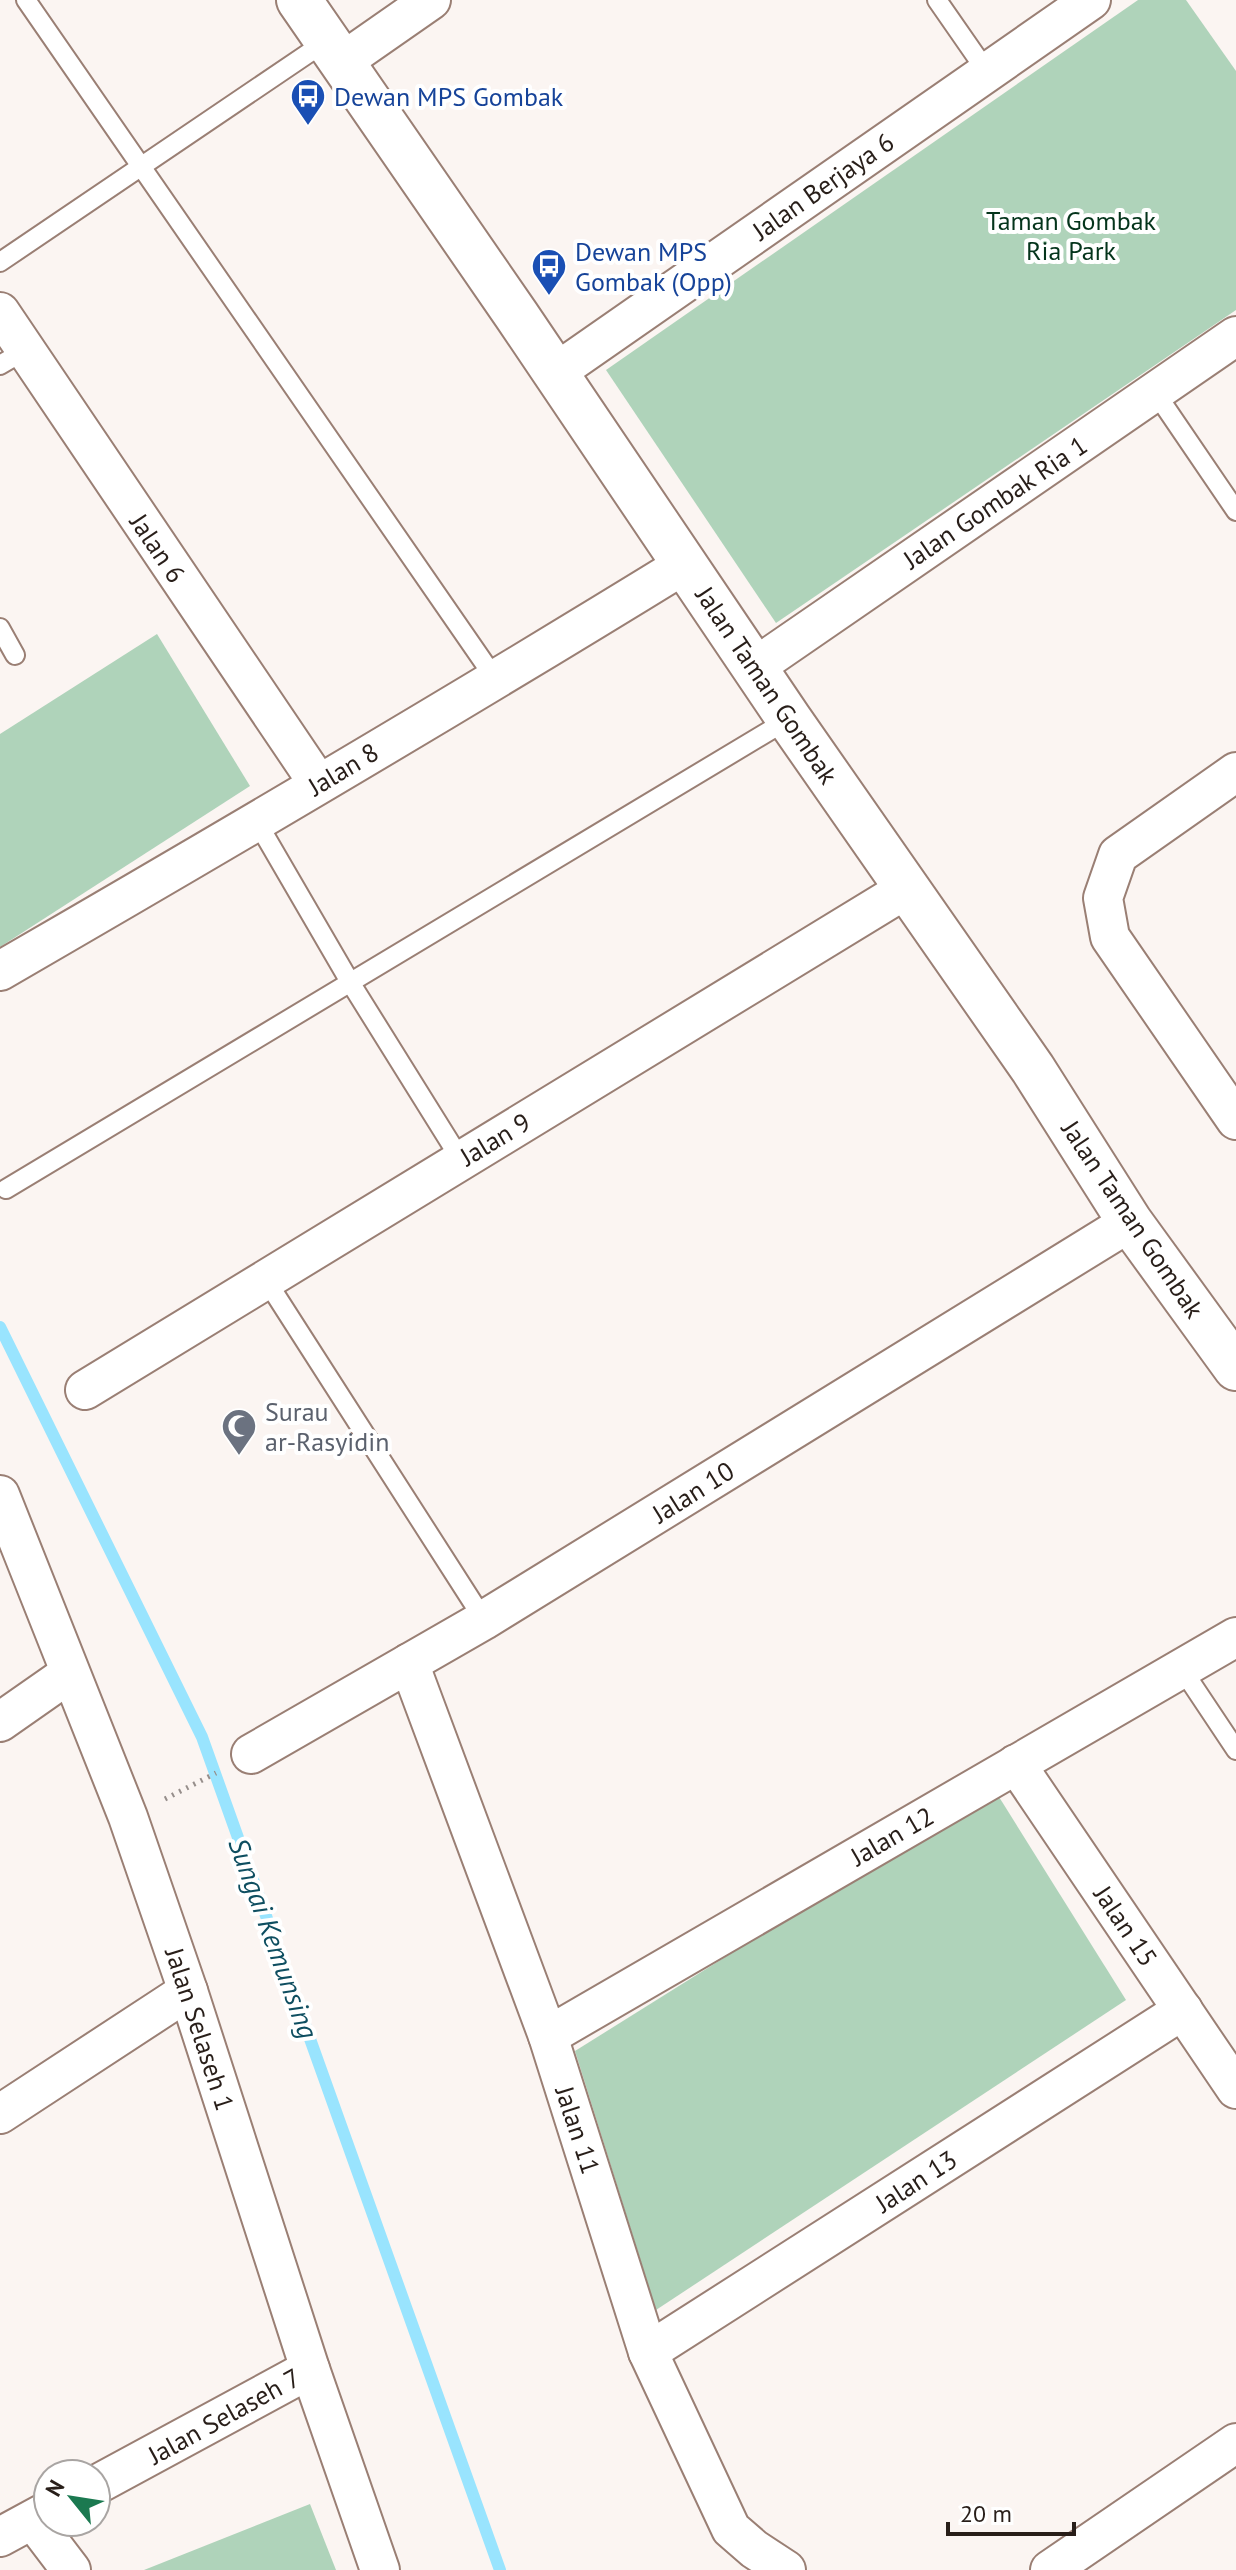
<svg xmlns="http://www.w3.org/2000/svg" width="1236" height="2570" font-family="'PT Sans',sans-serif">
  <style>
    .green { fill: #afd3ba }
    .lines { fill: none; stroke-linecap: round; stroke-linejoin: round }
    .stream { stroke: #99e4fe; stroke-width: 12 }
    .lane-casing { stroke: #9a7f74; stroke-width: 22 }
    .street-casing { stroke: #9a7f74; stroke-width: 42 }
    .secondary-casing { stroke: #9a7f74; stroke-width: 48 }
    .path { stroke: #968e8b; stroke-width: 5; stroke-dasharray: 2 6; stroke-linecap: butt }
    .lane { stroke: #fff; stroke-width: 18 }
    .street { stroke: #fff; stroke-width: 38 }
    .secondary { stroke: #fff; stroke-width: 44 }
    .labels { text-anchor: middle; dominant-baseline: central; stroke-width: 8; stroke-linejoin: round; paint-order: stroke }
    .transit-label { font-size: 26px; fill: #164399; stroke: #fff; text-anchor: start }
    .street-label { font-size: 26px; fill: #281e19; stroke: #fff }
    .park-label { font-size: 26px; fill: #04341b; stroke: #fff }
    .worship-label { font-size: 26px; fill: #5b616d; stroke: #fff; text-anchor: start }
    .water-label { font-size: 28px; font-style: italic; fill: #0e4e60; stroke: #fff }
  </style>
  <rect width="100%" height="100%" fill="#fbf5f2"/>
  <!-- green -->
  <g class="green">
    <path d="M1138 0H1186L1236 71V310L776 623 606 370Z"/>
    <path d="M157 634 250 786 0 947V734Z"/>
    <path d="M994 1789 1126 2000 656 2310 575 2051Z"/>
    <path d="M310 2504 336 2570H144Z"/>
  </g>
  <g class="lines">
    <!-- stream -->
    <path class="stream" d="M0 1327 202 1737 500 2570"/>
    <!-- lane casing -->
    <g class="lane-casing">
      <g id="lane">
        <path d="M26 0 496 680"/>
        <path d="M937 0 987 72"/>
        <path d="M0 262 328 40"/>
        <path d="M0 365 24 351"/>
        <path d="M1155 392 1236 511"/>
        <path d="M0 628 15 655"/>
        <path d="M257 822 350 982 461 1160"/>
        <path d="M6 1189 789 719"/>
        <path d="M266 1280 484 1620"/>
        <path d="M1182 1669 1236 1750"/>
      </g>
    </g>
    <!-- street casing -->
    <g class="street-casing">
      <g id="street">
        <path d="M342 62 431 0"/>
        <path d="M0 312 318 783"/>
        <path d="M555 373 1091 0"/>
        <path d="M755 667 1236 336"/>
        <path d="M1236 772 1118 855 1103 898 1110 937 1236 1120"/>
        <path d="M0 971C230 838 459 703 685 564"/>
        <path d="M85 1390 906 889"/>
        <path d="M0 1495 128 1817 188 1991 310 2369 380 2570"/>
        <path d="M409 1663 548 2036 648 2352 731 2529 754 2549 786 2570"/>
        <path d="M0 1722 70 1673"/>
        <path d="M251 1754 484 1620 1130 1222"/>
        <path d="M1016 1764 1236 2089"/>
        <path d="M548 2036 1236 1637"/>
        <path d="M0 2114 188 1991"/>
        <path d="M648 2352 1183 2010"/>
        <path d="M96 2485 310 2369"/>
        <path d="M33 2520 71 2570"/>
        <path d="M0 2537 48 2511"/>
        <path d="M1050 2570 1236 2443"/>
      </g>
    </g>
    <!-- secondary casing -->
    <g class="secondary-casing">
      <path id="secondary" d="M299 0 517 316 789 719 1033 1069 1130 1222 1236 1368"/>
    </g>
    <!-- path -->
    <path class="path" d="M165 1799 216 1773"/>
    <!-- lane -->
    <use href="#lane" class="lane"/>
    <!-- street -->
    <use href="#street" class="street"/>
    <!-- secondary -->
    <use href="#secondary" class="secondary"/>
  </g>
  <!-- icons -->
  <defs>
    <g id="bus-pin" transform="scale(1.8)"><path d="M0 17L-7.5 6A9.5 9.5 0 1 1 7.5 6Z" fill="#1a4fb4" stroke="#fff"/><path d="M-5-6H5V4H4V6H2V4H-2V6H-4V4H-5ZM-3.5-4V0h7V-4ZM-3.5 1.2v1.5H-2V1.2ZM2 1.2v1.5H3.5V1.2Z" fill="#fff"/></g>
    <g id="mosque-pin" transform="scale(1.8)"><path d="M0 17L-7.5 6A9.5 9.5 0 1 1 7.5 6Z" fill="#6b7280" stroke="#fff"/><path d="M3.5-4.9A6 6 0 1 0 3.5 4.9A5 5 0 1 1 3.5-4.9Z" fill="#fff"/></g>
  </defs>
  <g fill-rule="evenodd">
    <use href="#bus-pin" x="308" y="96"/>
    <use href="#bus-pin" x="549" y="266"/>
    <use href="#mosque-pin" x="239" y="1426"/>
  </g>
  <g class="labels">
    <!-- transit labels -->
    <g class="transit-label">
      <text x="334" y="96">Dewan MPS Gombak</text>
      <text x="575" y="251">Dewan MPS<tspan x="575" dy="30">Gombak (Opp)</tspan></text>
    </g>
    <!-- street labels -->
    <g class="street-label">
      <text transform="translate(823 186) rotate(-35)">Jalan Berjaya 6</text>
      <text transform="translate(995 502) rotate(-34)">Jalan Gombak Ria 1</text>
      <text transform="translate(158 548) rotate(56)">Jalan 6</text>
      <text transform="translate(767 685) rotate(56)">Jalan Taman Gombak</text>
      <text transform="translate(343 769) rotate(-31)">Jalan 8</text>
      <text transform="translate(495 1139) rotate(-31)">Jalan 9</text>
      <text transform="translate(1133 1219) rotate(56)">Jalan Taman Gombak</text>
      <text transform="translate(693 1492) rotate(-32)">Jalan 10</text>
      <text transform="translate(892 1836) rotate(-30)">Jalan 12</text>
      <text transform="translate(1126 1926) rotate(56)">Jalan 15</text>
      <text transform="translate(200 2029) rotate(72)">Jalan Selaseh 1</text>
      <text transform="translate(578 2130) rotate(72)">Jalan 11</text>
      <text transform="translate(916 2181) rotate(-33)">Jalan 13</text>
      <text transform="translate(224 2416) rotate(-29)">Jalan Selaseh 7</text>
    </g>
    <!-- park labels -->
    <g class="park-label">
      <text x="1071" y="220">Taman Gombak<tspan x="1071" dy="30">Ria Park</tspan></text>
    </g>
    <!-- worship labels -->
    <g class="worship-label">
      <text x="265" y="1411">Surau<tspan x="265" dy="30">ar-Rasyidin</tspan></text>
    </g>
    <!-- water labels -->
    <g class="water-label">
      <text transform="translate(274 1938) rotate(70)">Sungai Kemunsing</text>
    </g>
  </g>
  <!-- north arrow -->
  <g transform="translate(72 2498) rotate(300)"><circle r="38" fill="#ffffff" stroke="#a9a5a3" stroke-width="2"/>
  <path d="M0-6L14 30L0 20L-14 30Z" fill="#1b7950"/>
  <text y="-12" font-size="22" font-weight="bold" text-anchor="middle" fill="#281e19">N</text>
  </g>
  <!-- scale -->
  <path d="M948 2522v12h126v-12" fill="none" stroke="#281e19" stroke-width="4"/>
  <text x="960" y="2522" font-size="24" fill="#281e19" stroke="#ffffff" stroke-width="6" paint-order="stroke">20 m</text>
</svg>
